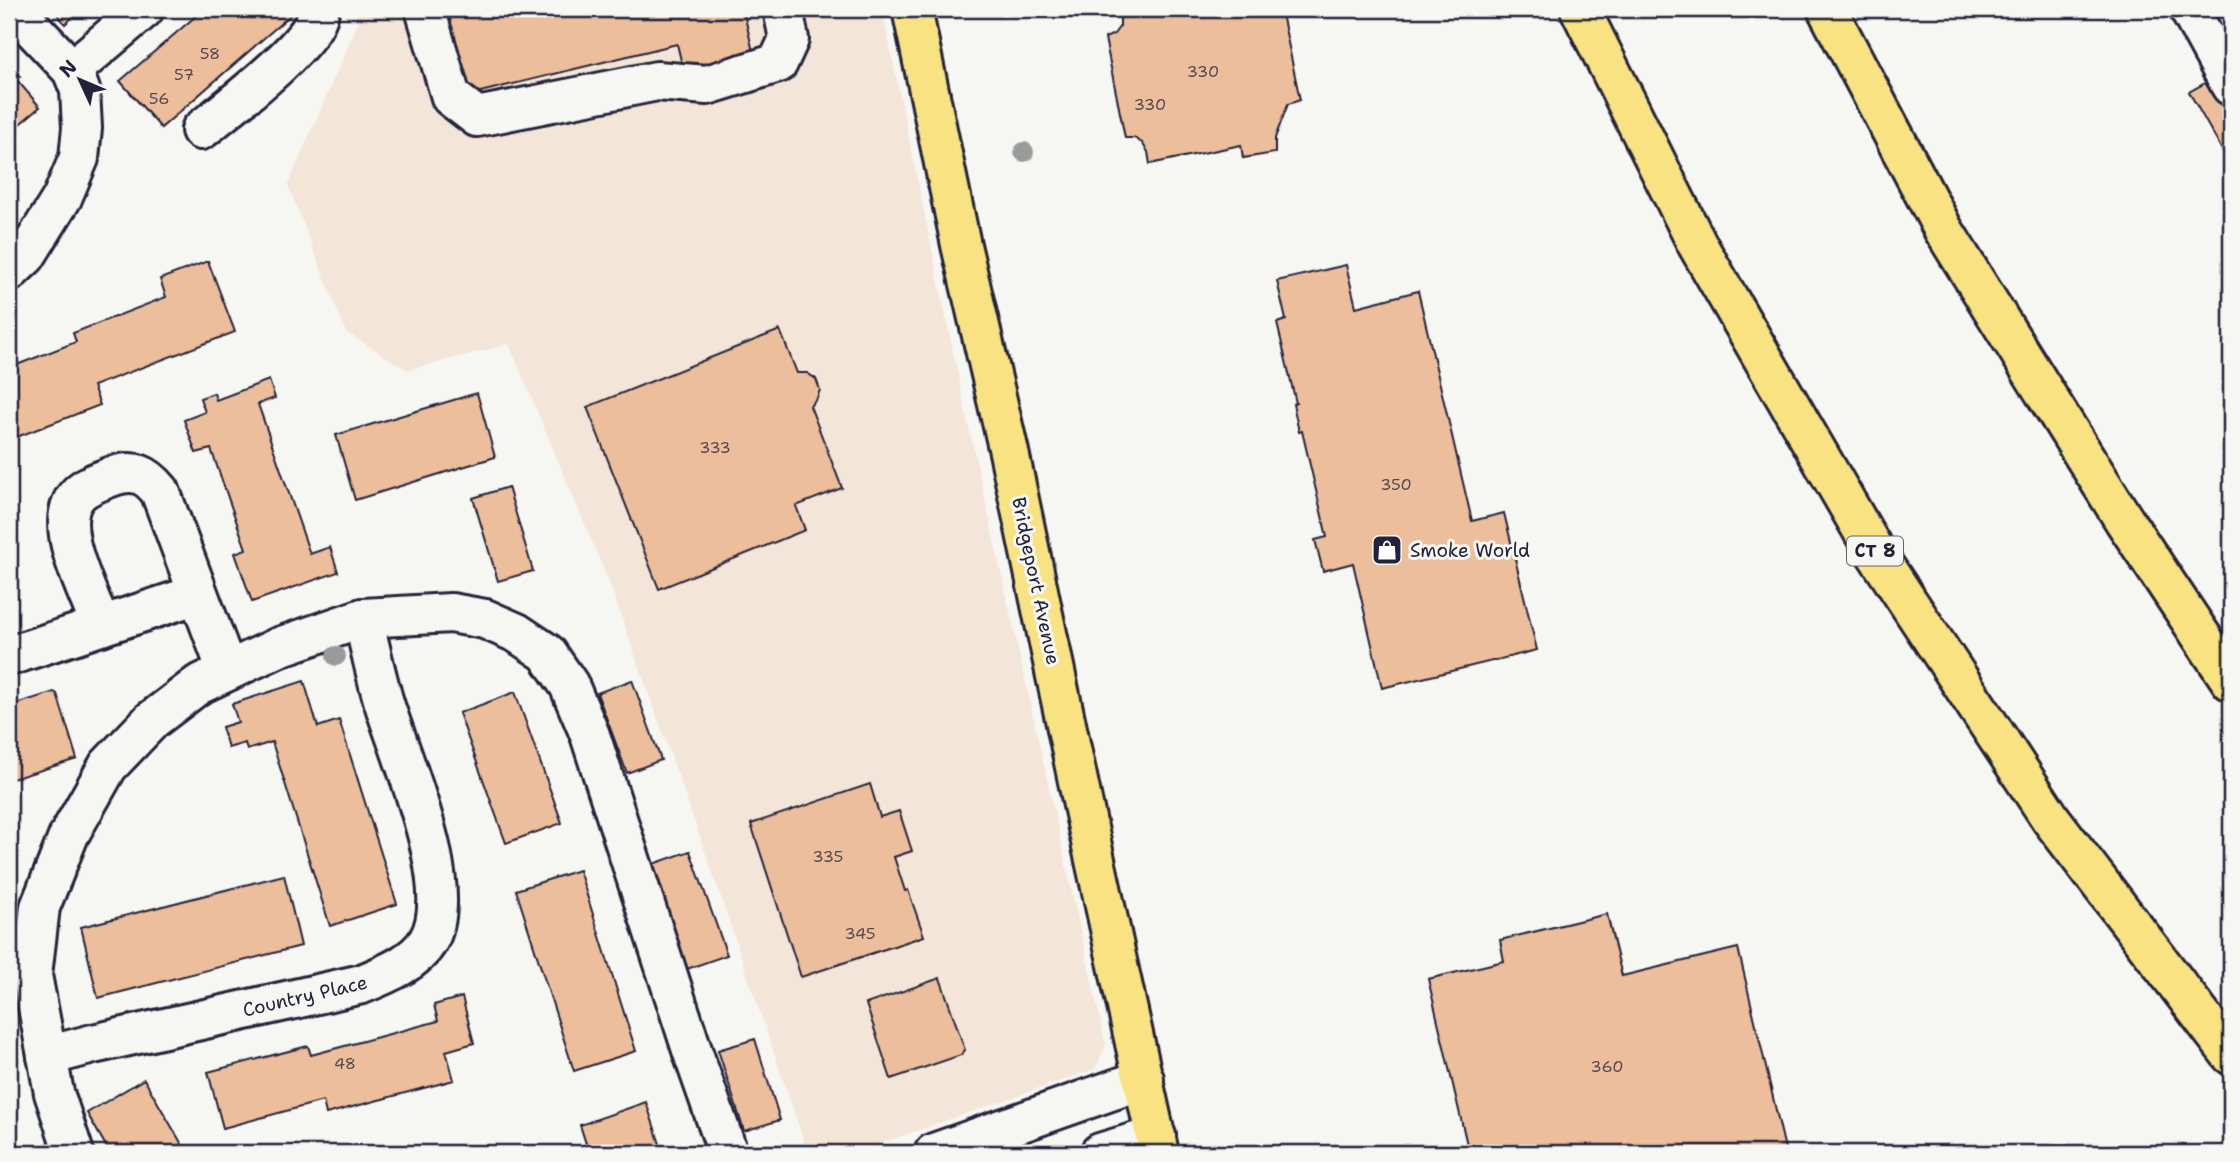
<svg xmlns="http://www.w3.org/2000/svg" width="2240" height="1162" font-family="'Shantell Sans',sans-serif">
  <style>
    .built { fill: #f3e5d8 }
    .building { fill: #ecbe9c; stroke: #22223b; stroke-width: 2 }
    .lines { fill: none; stroke-linecap: round; stroke-linejoin: round }
    .minor-casing { stroke: #22223b; stroke-width: 44 }
    .major-casing { stroke: #22223b; stroke-width: 44 }
    .highway-casing { stroke: #22223b; stroke-width: 44 }
    .minor { stroke: #f6f6f2; stroke-width: 38 }
    .major { stroke: #f8e281; stroke-width: 38 }
    .highway { stroke: #f8e281; stroke-width: 38 }
    .tree { fill: #979b9a }
    .labels { text-anchor: middle; dominant-baseline: central; stroke-width: 6; stroke-linejoin: round; paint-order: stroke }
    .number-label { font-size: 16px; fill: #544953 }
    .shield { fill: #f6f6f2; stroke: #626272; stroke-width: 2 }
    .shield-label { font-size: 18px; font-weight: bold; fill: #22223b }
    .poi-label { font-size: 19px; fill: #22223b; stroke: #f6f6f2; text-anchor: start }
    .street-label { font-size: 19px; fill: #22223b; stroke: #f6f6f2 }
  </style>
  <rect width="100%" height="100%" fill="#f6f6f2"/>
  <filter id="ink" filterUnits="userSpaceOnUse"><feTurbulence type="fractalNoise" baseFrequency=".0143" numOctaves="2"/><feDisplacementMap in="SourceGraphic" scale="14" xChannelSelector="R" yChannelSelector="G"/><feConvolveMatrix kernelMatrix="1 2 1 2 8 2 1 2 1" color-interpolation-filters="sRGB"/></filter>
  <g filter="url(#ink)">
    <!-- built -->
    <path class="built" d="M353 9H882L966 414 1106 1046 1095 1069 852 1153H808L709 862 609 582 509 344 408 370 346 332 288 185 359 21Z"/>
    <!-- building -->
    <g class="building">
      <path d="M53 9H82L65 24Z"/>
      <path d="M204 9H293L295 11 161 128 120 81Z"/>
      <path d="M446 9H743L754 56 684 73 677 44 468 95Z"/>
      <path d="M1120 9H1281L1300 100 1288 104 1275 138V153L1243 158 1241 145 1150 164 1148 152 1142 143 1134 138H1125L1105 38 1114 34 1120 26Z"/>
      <path d="M9 62 20 76 16 79 40 107 9 133Z"/>
      <path d="M2216 77 2231 103V166L2189 92Z"/>
      <path d="M208 261 235 332 93 386 100 405 9 440V368L76 342 73 333 166 297 160 279Z"/>
      <path d="M1346 265 1356 307 1418 291 1472 521 1504 513 1537 650 1382 688 1353 563 1323 571 1315 540 1327 537 1302 431 1299 432 1293 404 1296 403 1277 323 1286 320 1277 281Z"/>
      <path d="M780 330 797 373H807L816 379 820 390 817 398 810 406 842 488 796 506 805 530 659 589 587 407Z"/>
      <path d="M269 380 275 398 258 404 310 554 330 547 338 572 252 602 235 553 246 549 211 449 196 453 184 420 205 412 200 398 214 393 216 400Z"/>
      <path d="M477 393 495 457 355 500 336 435Z"/>
      <path d="M508 487 533 571 498 581 473 498Z"/>
      <path d="M632 680 661 760 627 773 597 693Z"/>
      <path d="M304 681 318 727 339 720 397 904 330 926 272 742 247 750 245 743 228 748 222 727 238 722 232 704Z"/>
      <path d="M54 692 57 694 77 759 9 780V706Z"/>
      <path d="M515 692 562 823 506 843 459 713Z"/>
      <path d="M870 784 880 817 899 811 912 851 894 857 905 891 908 890 924 936 801 977 751 824Z"/>
      <path d="M690 851 727 955 687 969 650 865Z"/>
      <path d="M579 870 636 1051 574 1071 516 890Z"/>
      <path d="M284 875 301 946 98 998 81 927Z"/>
      <path d="M1607 914 1622 976 1738 948 1786 1153H1469L1428 979 1504 961 1500 940Z"/>
      <path d="M940 978 965 1050 961 1055 891 1079 866 1004Z"/>
      <path d="M462 997 474 1043 446 1051 454 1080 326 1114 323 1101 223 1128 208 1072 308 1046 311 1055 438 1021 434 1005Z"/>
      <path d="M755 1039 780 1120 744 1131 718 1050Z"/>
      <path d="M144 1079 187 1153H110L87 1113Z"/>
      <path d="M646 1102 663 1153H589L580 1125Z"/>
    </g>
    <g class="lines">
      <!-- minor casing -->
      <g class="minor-casing">
        <g id="minor">
          <path d="M425 9 451 97 477 117 657 81 707 85 778 63 789 39 783 9"/>
          <path d="M2189 9 2231 86"/>
          <path d="M72 70 144 9"/>
          <path d="M201 130C227 109 320 39 319 9"/>
          <path d="M9 272 26 256 62 198 79 158 82 128 80 90 72 70 14 9"/>
          <path d="M101 626C89 593 49 522 79 493 87 485 103 480 113 476 135 469 146 474 160 491L227 671"/>
          <path d="M9 656 198 594"/>
          <path d="M47 1056 93 1044 362 984C384 975 415 963 428 941 459 890 403 762 385 706 376 677 370 647 363 618"/>
          <path d="M74 1153 54 1093 32 975 40 907 69 835 108 766 152 720 198 685 279 647 363 618 451 613 485 619 517 633 547 653 569 685 590 735 693 1053 728 1153"/>
          <path d="M934 1153 1144 1079"/>
          <path d="M1100 1153 1156 1136"/>
        </g>
      </g>
      <!-- major casing -->
      <g class="major-casing">
        <path id="major" d="M912 9 961 245 1009 452 1083 805 1159 1153"/>
      </g>
      <!-- highway casing -->
      <g class="highway-casing">
        <g id="highway">
          <path d="M1580 9 1697 244 1875 552 2051 819 2231 1055"/>
          <path d="M1827 9 1943 229 2124 520 2231 681"/>
        </g>
      </g>
      <!-- minor -->
      <use href="#minor" class="minor"/>
      <!-- major -->
      <use href="#major" class="major"/>
      <!-- highway -->
      <use href="#highway" class="highway"/>
    </g>
    <!-- trees -->
    <g class="tree">
      <circle cx="1024" cy="152" r="10"/>
      <circle cx="336" cy="656" r="10"/>
    </g>
  </g>
  <!-- icons -->
  <defs>
    <g id="shop-square" transform="scale(1.575)"><rect x="-9" y="-9" width="18" height="18" rx="4" fill="#22223b" stroke="#f6f6f2"/><path d="M-5-2.5h2.3a2.7 3.5 0 0 1 5.4 0H5L5.5 6h-11ZM-1.5-2.5h3a1.5 2.3 0 0 0-3 0Z" fill="#fff"/></g>
  </defs>
  <g fill-rule="evenodd">
    <use href="#shop-square" x="1387" y="550"/>
  </g>
  <g class="labels">
    <!-- number labels -->
    <g class="number-label">
      <text x="210" y="53">58</text>
      <text x="1203" y="71">330</text>
      <text x="184" y="74">57</text>
      <text x="159" y="98">56</text>
      <text x="1150" y="104">330</text>
      <text x="715" y="447">333</text>
      <text x="1396" y="484">350</text>
      <text x="828" y="856">335</text>
      <text x="860" y="933">345</text>
      <text x="345" y="1063">48</text>
      <text x="1607" y="1066">360</text>
    </g>
    <!-- shield labels -->
    <rect class="shield" x="1847" y="536.5" width="56" height="29" rx="5"/>
    <g class="shield-label">
      <text x="1875" y="551">CT 8</text>
    </g>
    <!-- poi labels -->
    <g class="poi-label">
      <text x="1410" y="550">Smoke World</text>
    </g>
    <!-- street labels -->
    <g class="street-label">
      <text transform="translate(1036 581) rotate(78)">Bridgeport Avenue</text>
      <text transform="translate(305 996) rotate(-13)">Country Place</text>
    </g>
  </g>
  <!-- margin -->
  <rect width="2240" height="1162" fill="none" stroke="#f6f6f2" stroke-width="35"/>
  <rect x="18" y="18" width="2205" height="1127" fill="none" stroke="#22223b" stroke-width="2.5" filter="url(#ink)"/>
  <!-- north arrow -->
  <g transform="translate(80 80) rotate(314)" stroke="#f6f6f2" stroke-width="5" paint-order="stroke">
  <path d="M0-5L12 26L0 18L-12 26Z" fill="#22223b"/>
  <text y="-10" font-size="19" font-weight="bold" text-anchor="middle" fill="#22223b">N</text>
  </g>
</svg>
